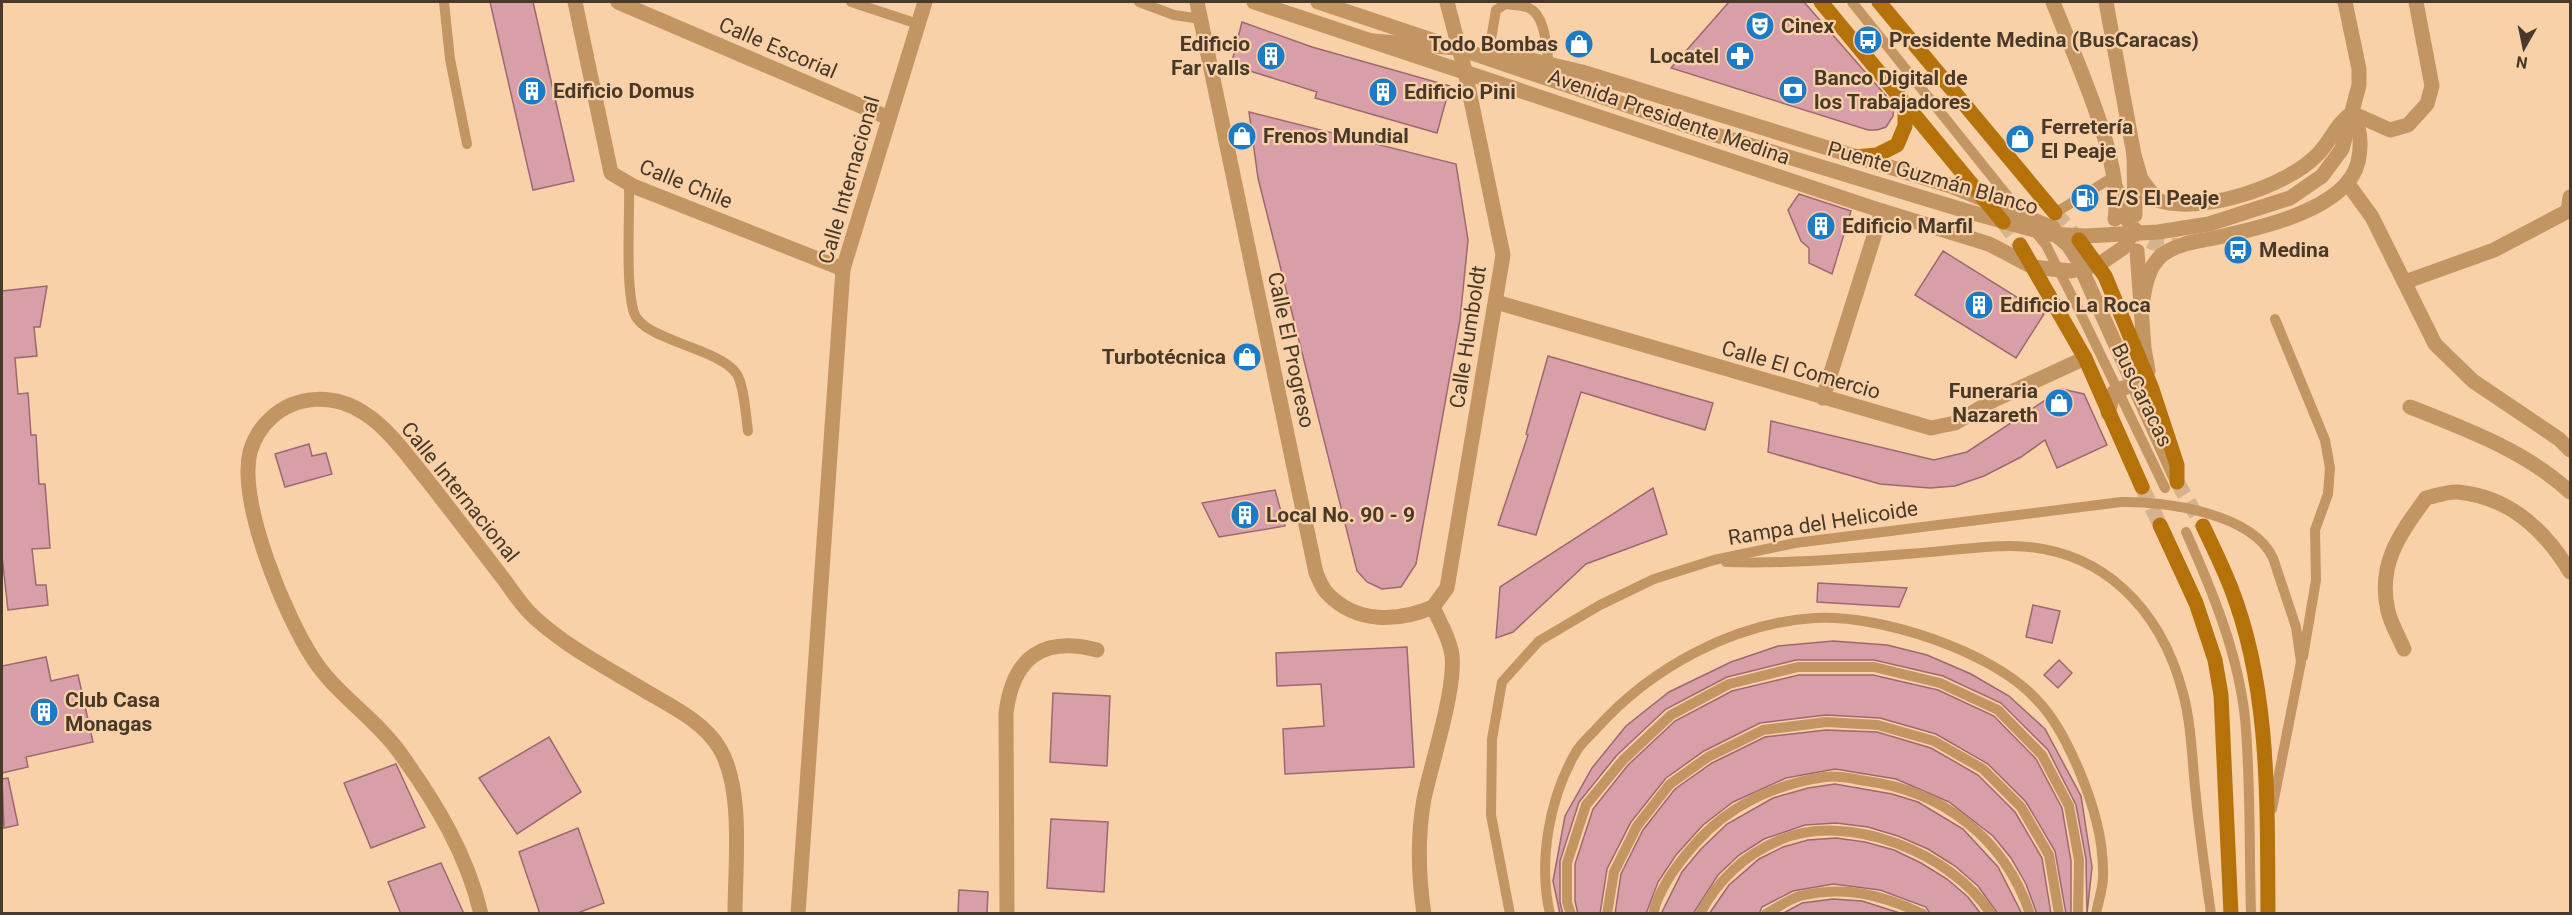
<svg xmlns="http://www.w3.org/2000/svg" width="2572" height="915" font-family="Roboto,sans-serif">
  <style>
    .building { fill: #d89fa8; stroke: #9e6871; stroke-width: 1.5 }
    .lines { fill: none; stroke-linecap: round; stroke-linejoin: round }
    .tertiary-tunnel { stroke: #d5b38e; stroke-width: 15; stroke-dasharray: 15 8; stroke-linecap: butt }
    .secondary-tunnel { stroke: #d5b38e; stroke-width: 15; stroke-dasharray: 15 8; stroke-linecap: butt }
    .service { stroke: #c39563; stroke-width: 10 }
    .pedestrian { stroke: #c39563; stroke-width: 15 }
    .minor { stroke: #c39563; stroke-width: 15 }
    .tertiary { stroke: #c39563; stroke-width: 15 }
    .secondary { stroke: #b5720b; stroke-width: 15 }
    .labels { text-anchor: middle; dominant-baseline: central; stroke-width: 4.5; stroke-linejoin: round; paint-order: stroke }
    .poi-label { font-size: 21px; font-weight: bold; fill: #483928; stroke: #f8d1a8; text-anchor: start }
    .street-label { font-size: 21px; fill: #483928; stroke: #f8d1a8 }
  </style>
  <rect width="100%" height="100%" fill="#f8d1a8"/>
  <!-- building -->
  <g class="building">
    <path d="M490 2H533L574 181 533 190Z"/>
    <path d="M1729 2H1804L1894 105 1893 116 1886 127 1877 130H1868L1671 68Z"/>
    <path d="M1242 22 1312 47 1450 86 1437 133 1315 98 1317 92 1231 65Z"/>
    <path d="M1249 112 1456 164 1468 240 1460 320 1416 564 1401 587 1382 589 1367 582 1357 571 1258 178Z"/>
    <path d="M1799 194 1851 211 1832 274 1809 263V248L1801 241 1788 210Z"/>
    <path d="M1943 251 2044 314 2016 358 1915 295Z"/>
    <path d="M47 286 40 327H34L37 356 15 358 18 394 28 393 31 435H36L39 484H45L50 548 32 549 36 585H46L48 605 8 610 2 556V291Z"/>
    <path d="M1548 356 1713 403 1705 430 1581 392 1536 535 1498 525 1528 435 1526 434Z"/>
    <path d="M2062 389 2084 394 2107 445 2057 468 2045 440 2021 457 1984 476 1955 486 1930 488 1880 484 1768 452 1771 421 1934 460 1967 452Z"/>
    <path d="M309 444 312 456 326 453 332 474 285 487 275 454Z"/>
    <path d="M1653 488 1667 534 1586 564 1513 632 1496 638 1500 587Z"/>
    <path d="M1275 490 1285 526 1219 537 1202 503Z"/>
    <path d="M1818 583 1907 588 1899 607 1817 602Z"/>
    <path d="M2033 605 2060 611 2052 643 2026 637Z"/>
    <path d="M1833 641 1887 645 1927 655 1971 674 2009 696 2045 729 2081 796 2092 867 2087 914 2086 859 2076 805 2048 750 2001 703 1943 676 1874 660H1796L1727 677 1666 709 1617 755 1579 802 1560 861V902L1563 914H1560L1553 881 1565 816 1592 768 1626 726 1669 692 1731 662 1778 646Z"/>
    <path d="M1407 647 1414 767 1285 774 1283 729 1324 726 1321 684 1277 686 1276 653Z"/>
    <path d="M46 657 51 681 78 675 93 742 26 757 28 767 2 773V666Z"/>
    <path d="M2059 660 2072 673 2058 688 2044 675Z"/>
    <path d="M1799 675H1873L1938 690 1994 716 2036 759 2062 808 2071 861V914H2066L2055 851 2026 802 1988 764 1936 734 1880 718 1826 715 1760 723 1704 751 1666 778 1631 822 1607 869 1600 914H1578L1575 901V864L1593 809 1628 765 1675 721 1732 691Z"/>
    <path d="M1053 693 1110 696 1107 766 1050 762Z"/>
    <path d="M1826 730 1877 732 1931 748 1978 775 2015 812 2042 858 2051 914H2037L2026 884 2011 858 1993 836 1949 802 1896 779 1835 769 1786 778 1733 802 1703 825 1676 855 1658 882 1646 914H1615L1621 874 1643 830 1675 789 1712 763 1765 737Z"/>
    <path d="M549 737 581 792 517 834 479 778Z"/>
    <path d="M396 764 425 827 371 848 344 783Z"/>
    <path d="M8 778 18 825 4 828 2 779Z"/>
    <path d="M1835 784 1892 794 1918 802 1963 829 1998 867 2022 914H1998L1978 886 1955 866 1928 849 1898 836 1868 827 1836 823 1805 825 1764 839 1739 855 1718 875 1693 914H1661L1682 872 1701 849 1727 824 1773 798 1808 788Z"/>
    <path d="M1051 819 1108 822 1104 892 1047 888Z"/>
    <path d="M578 828 604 903 575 914H540L519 852Z"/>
    <path d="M1836 838 1865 842 1894 850 1921 863 1947 879 1968 897 1981 914H1930L1926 907 1880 890 1833 884 1793 891 1762 907 1759 914H1709L1729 885 1759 859 1783 847 1808 840Z"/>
    <path d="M441 863 464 914H401L388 882Z"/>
    <path d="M959 890 988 892 987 914H958Z"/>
    <path d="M1833 899 1862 901 1903 914H1782L1802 903Z"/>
  </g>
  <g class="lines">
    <!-- tertiary-tunnel -->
    <path class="tertiary-tunnel" d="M2132 226C2146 243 2157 246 2178 245"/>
    <!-- secondary-tunnel -->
    <g class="secondary-tunnel">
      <path d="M2055 213 2079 240"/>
      <path d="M2003 222 2020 245"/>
      <path d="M2177 482 2203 526"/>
      <path d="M2142 487 2160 525"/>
    </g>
    <!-- service -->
    <g class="service">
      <path d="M444 2 450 59 467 144"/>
      <path d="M851 2 918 24"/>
      <path d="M1139 2 1174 15 1201 19"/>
      <path d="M1852 2 2022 214"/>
      <path d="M1489 51 1496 10 1505 4C1512 5 1522 5 1529 8 1546 16 1546 48 1549 64"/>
      <path d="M629 184C630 218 625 284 634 313 643 340 718 348 736 373 744 383 746 417 748 431"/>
      <path d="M2055 213 2113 177"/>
      <path d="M2033 229 2046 245 2080 312 2165 488"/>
      <path d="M2275 319 2325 440 2330 468 2328 494 2315 530 2316 580 2303 657"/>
      <path d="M2186 532C2212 590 2238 653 2245 718 2251 782 2249 849 2251 914"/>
      <path d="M1726 562C1787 564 1846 559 1907 554 1941 552 1977 546 2011 546 2102 547 2161 609 2183 693 2191 723 2192 756 2195 787 2199 830 2205 872 2211 914"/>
      <path d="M1510 914 1491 815 1492 739 1502 682 1539 641 1600 605 1654 579 1714 560 1795 543 2121 502C2164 501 2252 513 2273 558L2296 627 2301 662 2272 809"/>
      <path d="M1550 914C1538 862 1549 798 1576 752 1581 743 1590 736 1597 728 1651 668 1733 623 1815 618 1879 614 1992 651 2036 699 2055 718 2068 745 2079 770 2093 804 2104 839 2103 877 2103 889 2098 902 2096 914"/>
      <path d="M1571 914 1567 902V863L1586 805 1623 760 1671 715 1729 684 1798 667H1874L1940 683 1998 710 2042 755 2069 806 2079 860 2078 914"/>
      <path d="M1607 914 1614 872 1637 826 1670 784 1708 757 1763 730 1826 722 1878 725 1934 741 1983 769 2021 807 2049 855 2059 914"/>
      <path d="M1653 914C1659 888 1678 863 1695 844 1728 806 1775 784 1825 777 1838 775 1854 779 1866 781 1943 791 2005 839 2030 914"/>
      <path d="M1700 914C1717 881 1745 854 1780 840 1848 811 1952 853 1991 914"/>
      <path d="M1766 914C1777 908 1789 899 1800 896 1845 885 1882 895 1923 914"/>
    </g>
    <!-- pedestrian -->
    <path class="pedestrian" d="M2405 282 2494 250 2568 211 2570 197"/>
    <!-- minor -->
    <g class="minor">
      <path d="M575 2 611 173 633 186 843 269"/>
      <path d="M618 2 889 118"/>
      <path d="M1197 2 1316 573C1319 579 1322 588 1327 593 1356 624 1398 622 1433 607"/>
      <path d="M2053 2C2075 59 2124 160 2115 219"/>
      <path d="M2106 2 2134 155 2135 215"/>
      <path d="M2352 113 2390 130 2408 125 2427 104 2432 86 2416 2"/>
      <path d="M2348 184 2372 217 2435 344 2473 381 2559 439 2570 450"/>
      <path d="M2137 251 2144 348 2148 371"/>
      <path d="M2098 265 2123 248 2135 230"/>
      <path d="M1496 302 1931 428 1955 423 1994 400 2085 358"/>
      <path d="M1823 398 1882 211"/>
      <path d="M2410 407C2465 429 2526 451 2570 492"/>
      <path d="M1433 607 1447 588 1503 255 1465 71 1447 2"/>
      <path d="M2404 649C2399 637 2391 624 2388 611 2377 564 2400 534 2426 498 2436 496 2448 491 2458 492 2509 497 2545 530 2570 572"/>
      <path d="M481 914C467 854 436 803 400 753 376 719 337 695 314 660 285 616 238 503 250 452 254 439 262 426 271 418 297 394 335 394 364 413 388 428 406 454 424 476 450 509 476 543 502 577 512 590 522 607 535 618 568 648 609 669 647 692 673 707 704 722 720 749 744 790 735 866 735 914"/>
      <path d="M798 914 843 269 925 2"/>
      <path d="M1007 914 1006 713C1013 657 1043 636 1097 650"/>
      <path d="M1424 914C1418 874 1417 838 1424 799 1431 764 1459 680 1451 650 1448 635 1439 621 1433 607"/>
    </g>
    <!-- tertiary -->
    <g class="tertiary">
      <path d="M1254 2 1882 211 1989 244 2033 267 2071 271 2098 265"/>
      <path d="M1318 2 1435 41"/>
      <path d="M1373 41 1457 48 1703 131 1963 210 2048 234 2085 236 2158 232 2209 224 2290 198 2322 176 2342 149 2359 85V69L2345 2"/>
      <path d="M1493 51 1582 72 1951 186 2053 228"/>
      <path d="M2134 155 2141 179 2157 200C2200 215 2286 187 2317 155 2331 141 2336 124 2352 113"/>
      <path d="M2116 188 2128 221"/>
      <path d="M2056 235 2068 245 2076 257 2175 476"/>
      <path d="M2142 305C2145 287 2147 268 2162 255 2178 243 2196 242 2214 238 2256 229 2347 210 2358 162 2362 144 2361 129 2352 113"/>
      <path d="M2108 413 2114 392 2131 385 2143 386"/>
    </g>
    <!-- secondary -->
    <g class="secondary">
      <path d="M1821 2 2003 222"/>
      <path d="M1879 2 2055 213"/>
      <path d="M1855 157 1877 155 1897 145 1905 126V104"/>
      <path d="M2079 240 2105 276 2152 389 2177 465V482"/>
      <path d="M2020 245 2085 358 2142 487"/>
      <path d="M2160 525 2196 603 2215 660 2221 695 2231 914"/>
      <path d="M2203 526C2213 547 2223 567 2231 588 2271 690 2267 806 2268 914"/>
    </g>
  </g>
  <!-- icons -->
  <defs>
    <g id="theatre-disc" transform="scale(1.5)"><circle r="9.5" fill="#1b7bc7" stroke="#f8d1a8"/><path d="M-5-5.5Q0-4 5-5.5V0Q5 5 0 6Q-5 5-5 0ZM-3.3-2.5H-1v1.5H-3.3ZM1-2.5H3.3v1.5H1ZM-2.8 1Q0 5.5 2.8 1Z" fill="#fff"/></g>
    <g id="bus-disc" transform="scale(1.5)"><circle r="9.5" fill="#1b7bc7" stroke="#f8d1a8"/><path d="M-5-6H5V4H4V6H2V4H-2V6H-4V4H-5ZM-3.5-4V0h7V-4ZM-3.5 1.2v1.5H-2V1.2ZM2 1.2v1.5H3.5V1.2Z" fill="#fff"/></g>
    <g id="shop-disc" transform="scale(1.5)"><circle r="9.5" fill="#1b7bc7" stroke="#f8d1a8"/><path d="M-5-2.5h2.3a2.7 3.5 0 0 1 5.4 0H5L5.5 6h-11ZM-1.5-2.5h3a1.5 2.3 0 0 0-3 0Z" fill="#fff"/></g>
    <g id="building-disc" transform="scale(1.5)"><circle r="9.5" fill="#1b7bc7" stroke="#f8d1a8"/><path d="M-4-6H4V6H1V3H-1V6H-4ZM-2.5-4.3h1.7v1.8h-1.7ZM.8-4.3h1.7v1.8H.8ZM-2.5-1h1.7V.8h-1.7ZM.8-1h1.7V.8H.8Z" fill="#fff"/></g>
    <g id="pharmacy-disc" transform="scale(1.5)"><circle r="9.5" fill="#1b7bc7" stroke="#f8d1a8"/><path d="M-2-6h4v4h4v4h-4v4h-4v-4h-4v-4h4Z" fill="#fff"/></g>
    <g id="bank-disc" transform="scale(1.5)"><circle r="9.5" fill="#1b7bc7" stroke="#f8d1a8"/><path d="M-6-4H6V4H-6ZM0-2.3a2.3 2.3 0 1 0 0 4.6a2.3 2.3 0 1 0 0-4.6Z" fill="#fff"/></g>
    <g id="fuel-disc" transform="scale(1.5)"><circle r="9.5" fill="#1b7bc7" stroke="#f8d1a8"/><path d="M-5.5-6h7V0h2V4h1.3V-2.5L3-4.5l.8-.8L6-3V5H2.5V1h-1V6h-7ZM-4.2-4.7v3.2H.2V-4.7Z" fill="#fff"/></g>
  </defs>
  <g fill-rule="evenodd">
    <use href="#theatre-disc" x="1760" y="26"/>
    <use href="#bus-disc" x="1868" y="40"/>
    <use href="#shop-disc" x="1579" y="44"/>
    <use href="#building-disc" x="1271" y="56"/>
    <use href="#pharmacy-disc" x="1740" y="56"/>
    <use href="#bank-disc" x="1793" y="90"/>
    <use href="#building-disc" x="532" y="91"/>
    <use href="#building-disc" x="1383" y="92"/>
    <use href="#shop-disc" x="1242" y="136"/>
    <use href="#shop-disc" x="2020" y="139"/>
    <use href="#fuel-disc" x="2085" y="198"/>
    <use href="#building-disc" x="1821" y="226"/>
    <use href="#bus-disc" x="2238" y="250"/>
    <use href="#building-disc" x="1979" y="305"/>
    <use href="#shop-disc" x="1247" y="357"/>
    <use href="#shop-disc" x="2059" y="403"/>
    <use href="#building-disc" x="1245" y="515"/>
    <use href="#building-disc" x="44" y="712"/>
  </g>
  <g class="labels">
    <!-- poi labels -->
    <g class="poi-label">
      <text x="1781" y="26">Cinex</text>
      <text x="1889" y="40">Presidente Medina (BusCaracas)</text>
      <text x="1250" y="44" text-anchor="end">Edificio<tspan x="1250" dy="24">Far valls</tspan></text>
      <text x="1558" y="44" text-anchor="end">Todo Bombas</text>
      <text x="1719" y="56" text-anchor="end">Locatel</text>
      <text x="1814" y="78">Banco Digital de<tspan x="1814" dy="24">los Trabajadores</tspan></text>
      <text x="553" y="91">Edificio Domus</text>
      <text x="1404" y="92">Edificio Pini</text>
      <text x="2041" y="127">Ferretería<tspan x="2041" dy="24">El Peaje</tspan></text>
      <text x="1263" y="136">Frenos Mundial</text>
      <text x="2106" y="198">E/S El Peaje</text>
      <text x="1842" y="226">Edificio Marfil</text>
      <text x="2259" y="250">Medina</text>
      <text x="2000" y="305">Edificio La Roca</text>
      <text x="1226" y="357" text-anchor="end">Turbotécnica</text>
      <text x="2038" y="391" text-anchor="end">Funeraria<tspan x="2038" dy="24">Nazareth</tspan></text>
      <text x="1266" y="515">Local No. 90 - 9</text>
      <text x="65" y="700">Club Casa<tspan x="65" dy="24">Monagas</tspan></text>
    </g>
    <!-- street labels -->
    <g class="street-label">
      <text transform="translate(778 48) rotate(23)">Calle Escorial</text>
      <text transform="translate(1669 117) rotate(19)">Avenida Presidente Medina</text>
      <text transform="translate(1933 178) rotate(16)">Puente Guzmán Blanco</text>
      <text transform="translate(849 180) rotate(-74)">Calle Internacional</text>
      <text transform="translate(686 184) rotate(22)">Calle Chile</text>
      <text transform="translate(1468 337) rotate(-81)">Calle Humboldt</text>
      <text transform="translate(1291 350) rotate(78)">Calle El Progreso</text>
      <text transform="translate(1801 370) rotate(16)">Calle El Comercio</text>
      <text transform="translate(2142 395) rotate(64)">BusCaracas</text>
      <text transform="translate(460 492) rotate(51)">Calle Internacional</text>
      <text transform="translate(1823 523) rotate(-9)">Rampa del Helicoide</text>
    </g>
  </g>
  <!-- border -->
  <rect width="2572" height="915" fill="none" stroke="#483928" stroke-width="6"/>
  <!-- north arrow -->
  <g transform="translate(2524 48) rotate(189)" stroke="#f8d1a8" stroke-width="4.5" paint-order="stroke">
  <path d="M0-4.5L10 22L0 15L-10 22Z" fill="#483928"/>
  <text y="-9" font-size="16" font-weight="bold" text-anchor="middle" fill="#483928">N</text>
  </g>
</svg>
